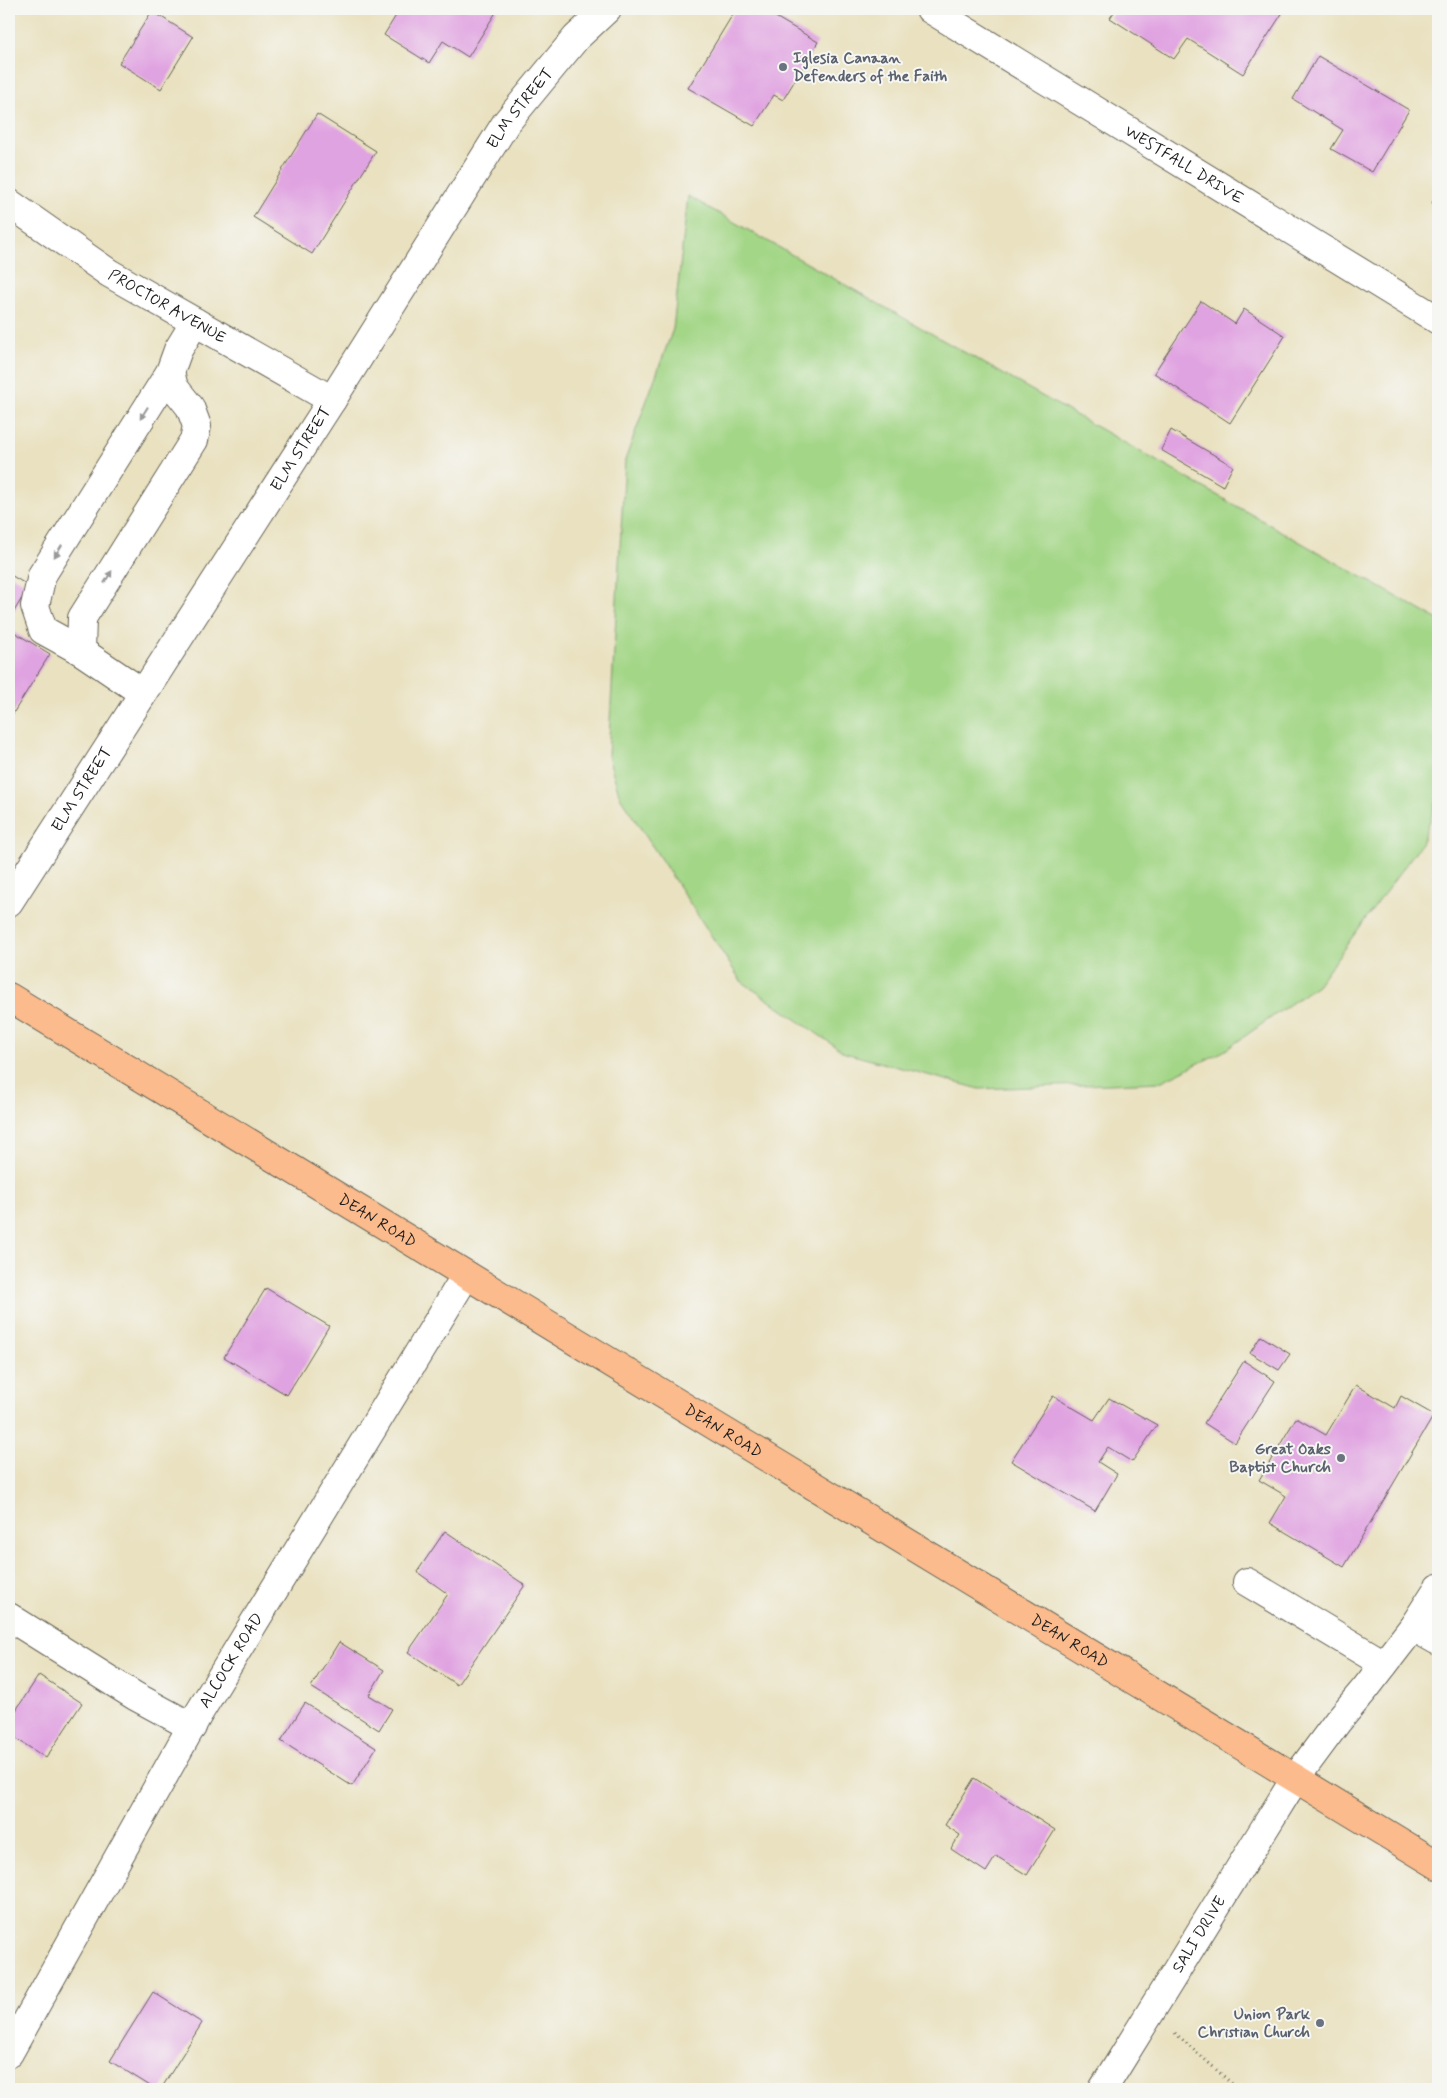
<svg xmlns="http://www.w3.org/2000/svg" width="1447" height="2098" font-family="Mynerve,sans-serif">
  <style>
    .green { fill: #a3d686; stroke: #607951 }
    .building { fill: #e0a3e1 }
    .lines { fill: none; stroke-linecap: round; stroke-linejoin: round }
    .minor-casing { stroke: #646155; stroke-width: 30 }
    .major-casing { stroke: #646155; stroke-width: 30 }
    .path { stroke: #646155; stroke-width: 3; stroke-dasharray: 1 4; stroke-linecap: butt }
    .minor { stroke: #fff; stroke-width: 28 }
    .major { stroke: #fbbb8c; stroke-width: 28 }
    .oneway { fill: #999 }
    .worship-dot { fill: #6b7280; stroke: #f6f6f2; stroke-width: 2 }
    .labels { text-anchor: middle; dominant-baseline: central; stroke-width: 4; stroke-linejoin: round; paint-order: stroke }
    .worship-label { font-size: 16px; font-weight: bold; fill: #5b616d; stroke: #f6f6f2; text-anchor: end }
    .street-label { font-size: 16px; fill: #1c1c1c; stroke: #f6f6f2 }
  </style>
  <rect width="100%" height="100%" fill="#f6f6f2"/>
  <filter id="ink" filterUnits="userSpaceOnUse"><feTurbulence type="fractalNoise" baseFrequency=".02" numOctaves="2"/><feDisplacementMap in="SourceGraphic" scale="10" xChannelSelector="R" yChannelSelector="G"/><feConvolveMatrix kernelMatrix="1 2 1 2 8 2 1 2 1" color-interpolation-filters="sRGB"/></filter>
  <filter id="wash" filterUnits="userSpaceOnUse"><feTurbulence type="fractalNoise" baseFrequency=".0096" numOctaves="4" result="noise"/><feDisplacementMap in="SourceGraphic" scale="20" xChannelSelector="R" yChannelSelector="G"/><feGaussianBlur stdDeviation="1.12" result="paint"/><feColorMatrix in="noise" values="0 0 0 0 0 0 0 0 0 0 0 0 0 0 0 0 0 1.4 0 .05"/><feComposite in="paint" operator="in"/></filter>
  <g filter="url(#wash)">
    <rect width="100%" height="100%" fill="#e9e1c0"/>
    <!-- green -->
    <path class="green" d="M688 196 1438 620V799L1421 844 1317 985 1224 1051 1160 1082 980 1089 845 1053 741 981 620 797 608 756 625 460 673 329Z"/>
    <g id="blocks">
      <!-- building -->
      <g class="building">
        <path d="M400 9H498L468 57 443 41 429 63 384 35Z"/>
        <path d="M736 9H762L818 42 783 100 774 95 754 126 688 88Z"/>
        <path d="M1116 9H1285L1243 74 1188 39 1174 59 1110 18Z"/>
        <path d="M152 11 193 37 161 89 119 63Z"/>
        <path d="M1318 56 1409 110 1372 172 1331 149 1343 130 1293 99Z"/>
        <path d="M317 114 376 151 312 254 253 217Z"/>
        <path d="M1438 192V207L1432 203Z"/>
        <path d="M1201 301 1235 324 1244 309 1285 336 1230 423 1154 373Z"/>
        <path d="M1171 430 1233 466 1223 486 1161 450Z"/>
        <path d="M9 574 29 586 9 620Z"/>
        <path d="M9 629 50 654 9 720Z"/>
        <path d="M266 1288 329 1326 287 1395 224 1357Z"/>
        <path d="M1261 1336 1290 1354 1279 1370 1250 1353Z"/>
        <path d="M1244 1361 1275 1381 1235 1443 1204 1423Z"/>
        <path d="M1356 1385 1395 1408 1401 1396 1434 1415 1344 1567 1270 1523 1286 1496 1259 1480 1296 1418 1326 1435Z"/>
        <path d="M1053 1396 1094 1420 1109 1398 1157 1425 1132 1462 1108 1447 1098 1462 1117 1474 1095 1511 1011 1461Z"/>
        <path d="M445 1531 525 1585 457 1685 408 1652 448 1594 417 1572Z"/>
        <path d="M339 1642 384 1670 369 1695 392 1709 379 1730 311 1687Z"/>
        <path d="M39 1675 82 1703 46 1758 9 1734V1721Z"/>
        <path d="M305 1703 376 1748 352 1786 281 1741Z"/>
        <path d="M974 1778 1055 1830 1027 1875 996 1856 986 1872 951 1849 960 1835 945 1825Z"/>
        <path d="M153 1992 202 2023 161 2089H155L110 2061Z"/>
      </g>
    </g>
  </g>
  <g filter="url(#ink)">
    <use href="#blocks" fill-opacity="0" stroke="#646155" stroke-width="1"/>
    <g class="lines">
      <!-- minor casing -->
      <g class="minor-casing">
        <g id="minor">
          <path id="s1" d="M930 9 1438 320"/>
          <path id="s2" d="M9 203 109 273 332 400"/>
          <path d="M81 651 82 618 194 440 197 426 190 407 174 387 170 372"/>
          <path d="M143 693 81 651 43 630 35 606 42 575 170 372 178 350 195 322"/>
          <path id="s3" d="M9 902 332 400 506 123 576 38 607 9"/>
          <path d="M1247 1582 1384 1664"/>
          <path d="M9 1617 135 1696 192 1727"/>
          <path d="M1413 1627 1438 1641"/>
          <path id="s4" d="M9 2053 199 1713 466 1275"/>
          <path id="s5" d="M1103 2089 1295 1779 1338 1721 1365 1689 1413 1627 1438 1588"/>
        </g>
      </g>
      <!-- major casing -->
      <g class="major-casing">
        <g id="major">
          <path id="s6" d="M9 997 1438 1865"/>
        </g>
      </g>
      <!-- path -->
      <path class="path" d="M1175 2033 1238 2089"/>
      <!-- minor -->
      <use href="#minor" class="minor"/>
      <!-- major -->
      <use href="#major" class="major"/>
    </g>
    <!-- one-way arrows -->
    <defs><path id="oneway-solid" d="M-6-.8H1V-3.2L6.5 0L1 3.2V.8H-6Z" transform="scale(1.25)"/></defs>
    <g class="oneway">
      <use href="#oneway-solid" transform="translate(144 413) rotate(122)"/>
      <use href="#oneway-solid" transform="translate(58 551) rotate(122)"/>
      <use href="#oneway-solid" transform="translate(108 577) rotate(-58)"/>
    </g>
  </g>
  <!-- markers -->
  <g class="worship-dot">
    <circle cx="783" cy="67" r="5"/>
    <circle cx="1341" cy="1458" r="5"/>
    <circle cx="1320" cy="2023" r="5"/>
  </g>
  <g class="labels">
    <!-- worship labels -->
    <g class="worship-label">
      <text x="793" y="58" text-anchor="start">Iglesia Canaan<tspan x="793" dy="18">Defenders of the Faith</tspan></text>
      <text x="1331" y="1449">Great Oaks<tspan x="1331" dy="18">Baptist Church</tspan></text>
      <text x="1310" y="2014">Union Park<tspan x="1310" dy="18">Christian Church</tspan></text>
    </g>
    <!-- street labels -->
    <g class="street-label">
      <text stroke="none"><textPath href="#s3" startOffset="944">ELM STREET</textPath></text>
      <text stroke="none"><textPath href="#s1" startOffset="298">WESTFALL DRIVE</textPath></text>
      <text stroke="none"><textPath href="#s2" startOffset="189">PROCTOR AVENUE</textPath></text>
      <text stroke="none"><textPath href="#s3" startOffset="539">ELM STREET</textPath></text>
      <text stroke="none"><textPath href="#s3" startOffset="134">ELM STREET</textPath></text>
      <text stroke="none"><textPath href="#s6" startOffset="431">DEAN ROAD</textPath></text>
      <text stroke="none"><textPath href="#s6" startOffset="836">DEAN ROAD</textPath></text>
      <text stroke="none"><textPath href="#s6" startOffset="1241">DEAN ROAD</textPath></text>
      <text stroke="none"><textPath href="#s4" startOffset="451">ALCOCK ROAD</textPath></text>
      <text stroke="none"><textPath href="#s5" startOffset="182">SALI DRIVE</textPath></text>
    </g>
  </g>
  <!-- margin -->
  <rect width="1447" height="2098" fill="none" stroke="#f6f6f2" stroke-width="30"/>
</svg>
